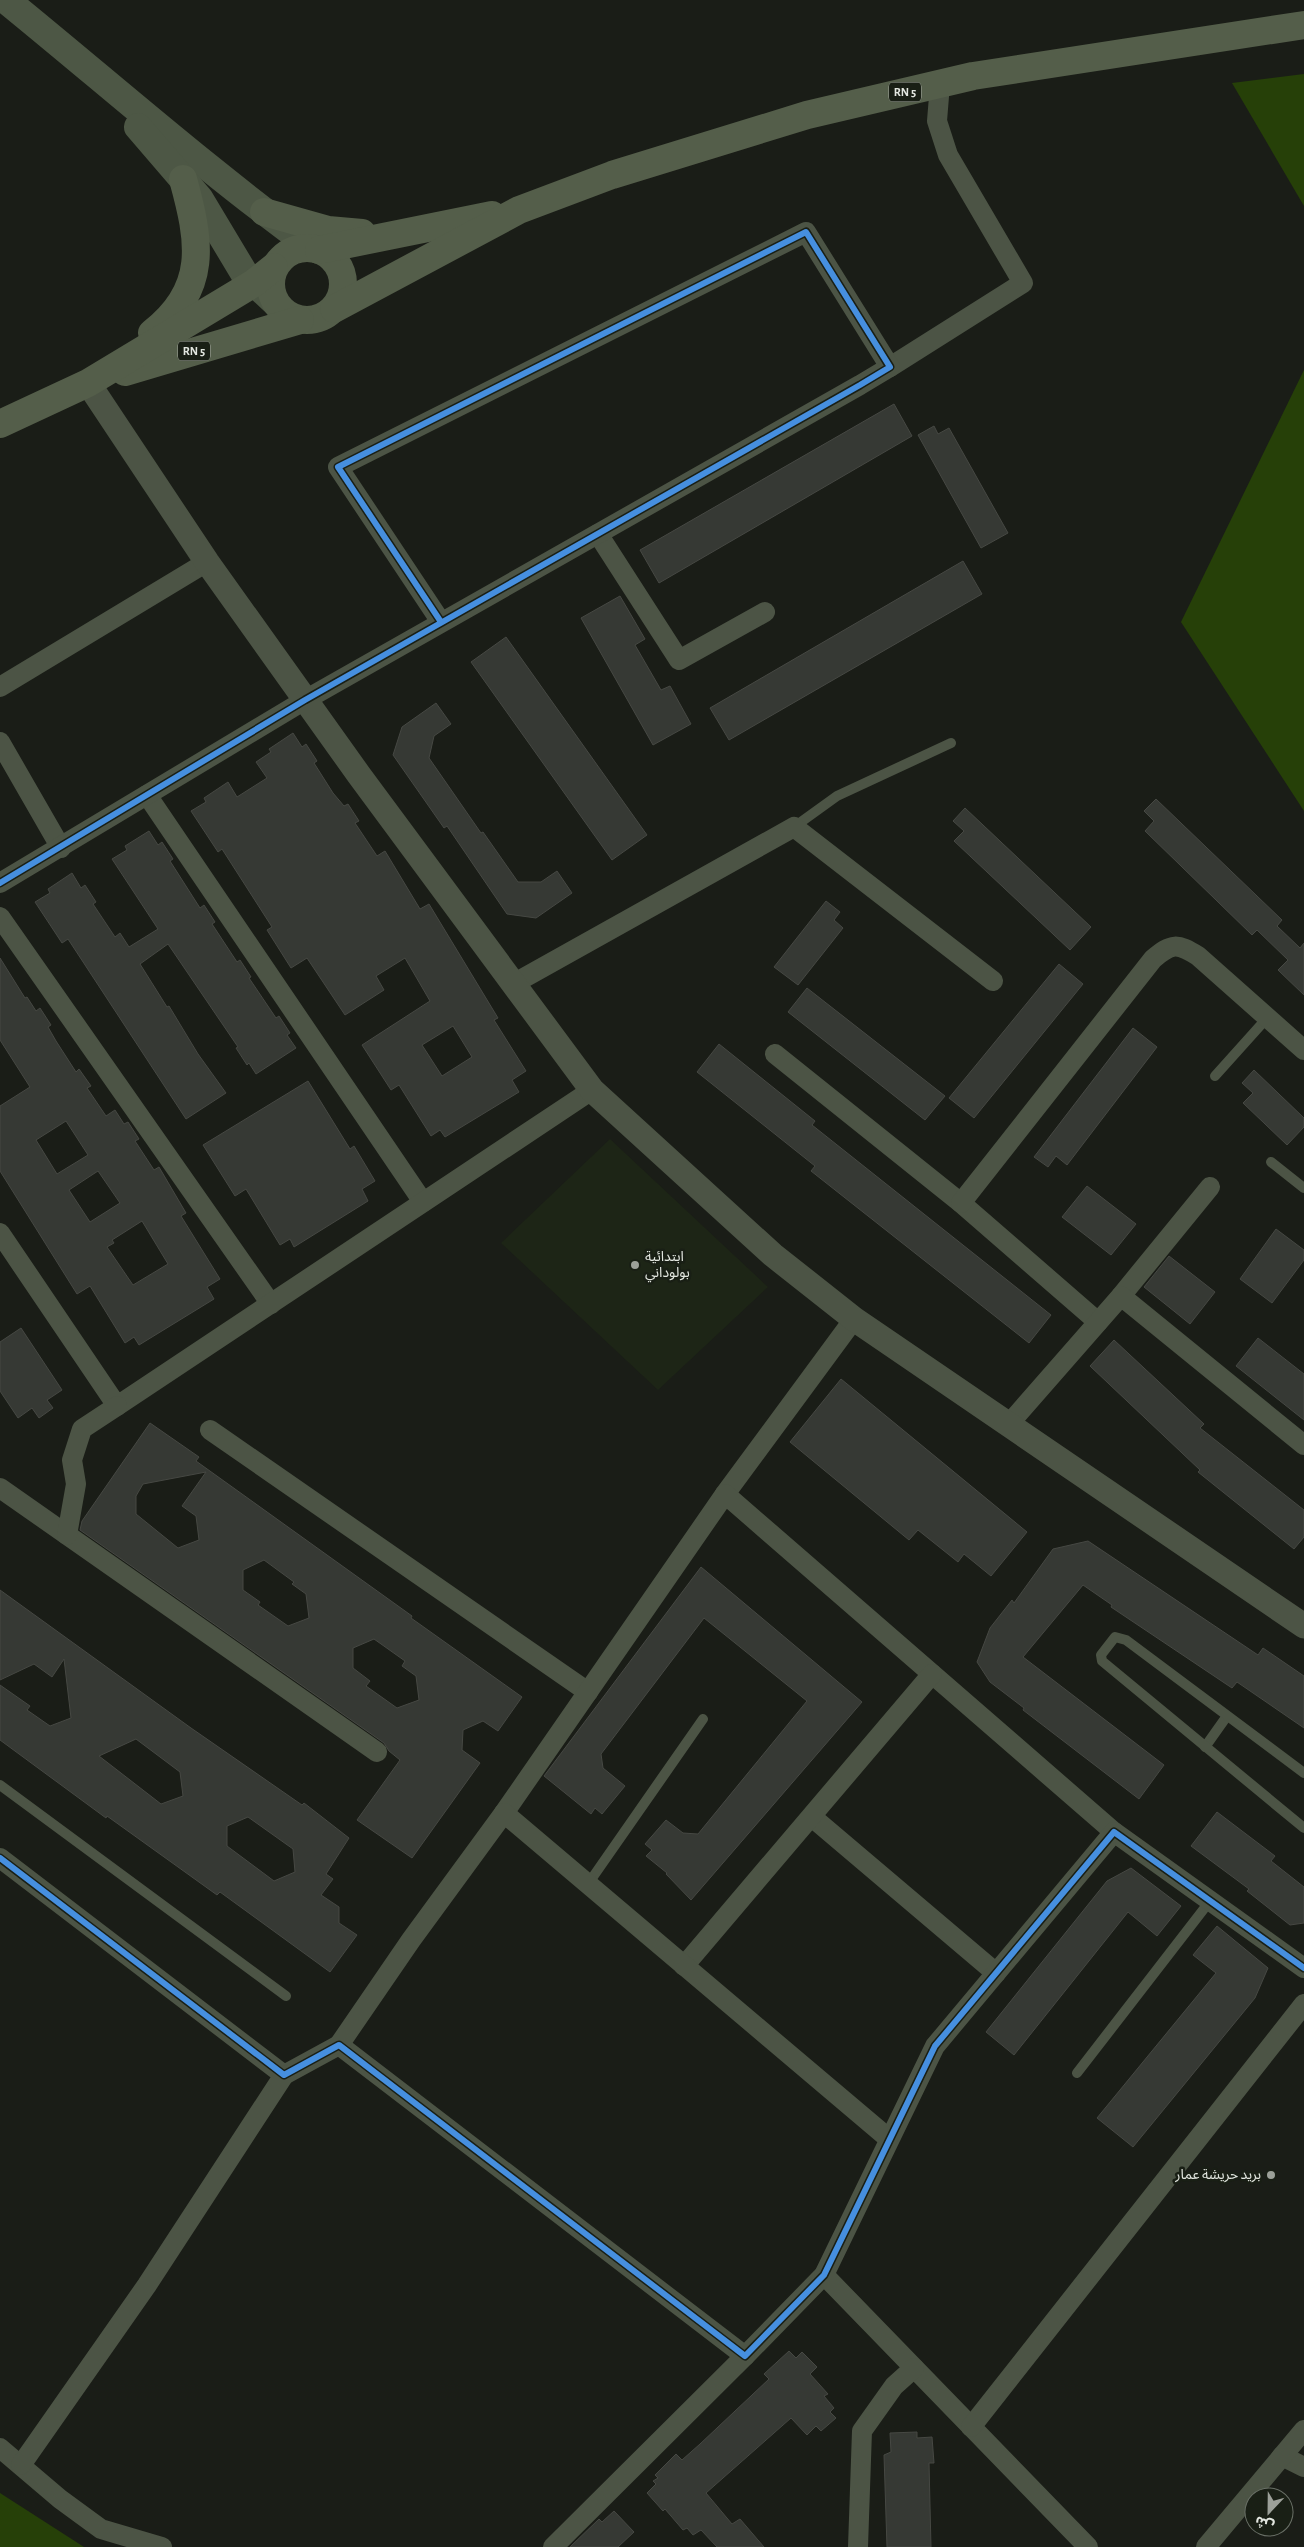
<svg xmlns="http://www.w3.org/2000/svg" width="1304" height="2547" font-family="'Alegreya Sans','Noto Sans Arabic',sans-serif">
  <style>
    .built { fill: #1d2516 }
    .green { fill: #264008 }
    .building { fill: #363934; stroke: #464843; fill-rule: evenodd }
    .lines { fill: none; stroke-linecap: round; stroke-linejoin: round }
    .service { stroke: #4c5445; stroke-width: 10 }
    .minor { stroke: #4c5445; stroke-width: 20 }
    .tertiary { stroke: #4c5445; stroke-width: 25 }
    .secondary { stroke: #4d5745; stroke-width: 28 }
    .primary { stroke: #545e4a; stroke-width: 28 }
    .cycleway-casing { stroke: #191f15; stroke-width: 9 }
    .cycleway { stroke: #468fdf; stroke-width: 6 }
    .poi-dot { fill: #9ca099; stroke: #191f15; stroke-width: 2 }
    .labels { text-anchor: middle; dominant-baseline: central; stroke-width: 5; stroke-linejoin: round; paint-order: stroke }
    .shield { fill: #191f15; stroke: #a6aaa2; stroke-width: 1 }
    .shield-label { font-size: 12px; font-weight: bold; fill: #e2e6df }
    .poi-label { font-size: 14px; fill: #e2e6df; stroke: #191f15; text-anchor: start }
  </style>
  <rect width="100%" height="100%" fill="#1a1d17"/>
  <!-- built -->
  <path class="built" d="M610 1139 768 1287 658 1390 501 1243Z"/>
  <!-- green -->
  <g class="green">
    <path d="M1304 74V206L1232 83Z"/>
    <path d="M1304 370V811L1181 622Z"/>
    <path d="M0 2493 84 2547H0Z"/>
  </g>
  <!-- building -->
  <g class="building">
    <path d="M894 404 912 436 659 583 640 550Z"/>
    <path d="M934 426 938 434 949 428 1008 533 981 548 918 435Z"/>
    <path d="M963 561 982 594 729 740 710 708Z"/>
    <path d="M620 596 645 639 635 645 661 690 670 686 691 724 653 745 581 618Z"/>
    <path d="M506 637 647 835 612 860 471 662Z"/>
    <path d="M436 703 451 724 434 736 429 758 481 833 483 832 518 882H541L557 871 572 893 536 918 507 914 447 826 444 828 393 755 402 727Z"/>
    <path d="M293 733 302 747 306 744 317 761 314 763 333 793 344 806 348 804 359 821 355 823 377 856 385 851 420 909 429 904 498 1018 494 1020 526 1071 512 1080 519 1092 445 1137 440 1130 431 1136 399 1085 391 1090 362 1045 430 1001 405 958 376 976 384 990 345 1015 307 958 291 968 267 930 272 927 222 849 218 852 191 811 206 802 204 798 228 782 237 797 267 778 256 762 271 752 269 749ZM453 1026 472 1057 442 1076 422 1045Z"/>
    <path d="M1156 799 1282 920 1277 926 1300 948 1304 943V995L1278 970 1288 960 1257 930 1252 935 1145 831 1154 821 1144 811Z"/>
    <path d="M965 808 1091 927 1070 950 954 841 964 831 953 821Z"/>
    <path d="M149 831 158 845 162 842 173 859 170 861 200 908 204 905 215 922 212 924 237 962 240 960 251 977 249 978 276 1018 279 1016 290 1033 287 1035 296 1048 256 1074 249 1063 247 1065 236 1048 238 1047 168 944 140 964 167 1007 169 1006 198 1054 226 1093 186 1119 68 939 62 943 35 902 50 893 48 889 72 873 81 888 85 885 96 902 93 904 115 937 120 933 129 947 158 929 112 859 127 850 125 846Z"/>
    <path d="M826 901 840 912 834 920 843 928 798 985 774 967Z"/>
    <path d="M0 958 25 998 27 997 36 1011 40 1008 51 1025 48 1027 56 1041 76 1072 79 1069 91 1086 87 1088 106 1116 115 1110 124 1124 128 1122 139 1139 135 1141 154 1170 159 1167 186 1213 181 1216 220 1279 207 1287 214 1299 139 1345 134 1337 125 1343 90 1286 77 1294 0 1171V1106L30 1087 0 1040ZM66 1121 88 1155 57 1174 36 1140ZM98 1171 120 1203 90 1222 69 1190ZM142 1221 168 1264 133 1285 107 1247 114 1243 112 1240Z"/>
    <path d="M1059 964 1083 984 974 1118 949 1098Z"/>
    <path d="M807 988 945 1096 925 1120 788 1012Z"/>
    <path d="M1133 1028 1157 1047 1067 1165 1056 1156 1048 1167 1034 1157Z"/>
    <path d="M719 1044 815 1121 812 1125 1051 1315 1029 1343 811 1171 815 1166 697 1072Z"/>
    <path d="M1254 1070 1304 1118V1127L1287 1145 1243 1103 1253 1093 1242 1083Z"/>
    <path d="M308 1081 350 1149 354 1146 375 1181 362 1189 368 1201 294 1247 290 1239 280 1245 246 1189 235 1196 203 1145Z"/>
    <path d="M1087 1186 1136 1224 1111 1255 1062 1217Z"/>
    <path d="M1276 1229 1304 1250V1260L1272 1303 1240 1279Z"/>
    <path d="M1169 1256 1215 1292 1190 1324 1144 1287Z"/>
    <path d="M21 1328 62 1390 47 1400 53 1408 39 1418 32 1408 18 1418 0 1391V1342Z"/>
    <path d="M1258 1338 1304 1374V1420L1236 1366Z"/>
    <path d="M1114 1340 1204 1424 1200 1428 1304 1510V1537L1294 1549 1198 1472 1200 1470 1090 1366Z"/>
    <path d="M841 1379 1027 1532 991 1576 964 1554 958 1562 918 1530 909 1540 790 1442Z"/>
    <path d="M150 1423 199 1457 196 1461 412 1616 411 1618 522 1697 498 1731 483 1721 463 1730 462 1750 480 1763 412 1858 357 1820 400 1760 389 1751 384 1743 80 1530 82 1521ZM206 1472 182 1506 196 1516 199 1540 178 1548 136 1514V1496L143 1484ZM264 1560 294 1582 292 1584 306 1594 309 1618 288 1626 258 1605 260 1602 243 1590V1570ZM374 1639 405 1661 402 1666 416 1676 419 1700 397 1708 366 1686 370 1681 353 1668V1648Z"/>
    <path d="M1088 1541 1258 1655 1263 1648 1304 1676V1728L1237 1682 1232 1688 1111 1607 1112 1605 1083 1585 1023 1657 1164 1765 1139 1799 1023 1710 1024 1708 990 1682 977 1662 990 1628 1012 1600 1014 1603 1053 1549Z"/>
    <path d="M701 1567 862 1702 691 1900 666 1874 667 1873 646 1856 652 1850 645 1844 666 1820 683 1833 698 1834 807 1701 704 1618 601 1754 603 1768 625 1786 602 1814 595 1808 591 1814 544 1776Z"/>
    <path d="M0 1590 191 1728 302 1805 304 1803 349 1838 326 1874 333 1879 321 1895 339 1907V1923L357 1935 330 1972 220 1892 217 1895 107 1816 106 1818 0 1740V1685L30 1706 27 1710 50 1726 71 1718 64 1659 52 1677 34 1664 0 1680ZM136 1739 180 1772 183 1796 161 1804 99 1756ZM248 1817 293 1849 295 1872 274 1881 227 1846V1826Z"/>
    <path d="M1217 1812 1275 1856 1271 1861 1304 1887V1923L1290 1925 1247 1891 1249 1889 1191 1846Z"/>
    <path d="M1131 1868 1181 1906 1157 1936 1128 1912 1014 2055 986 2032 1107 1881Z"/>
    <path d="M1217 1926 1268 1968 1255 1998 1133 2147 1097 2118 1216 1973 1193 1955Z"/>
    <path d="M789 2351 796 2358 802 2352 817 2367 810 2374 828 2394 824 2396 834 2408 830 2412 836 2418 821 2431 816 2426 807 2435 791 2418 706 2493 732 2524 740 2519 764 2547H717L701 2530 693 2535 687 2528 683 2530 665 2509 663 2511 647 2493 656 2484 653 2481 658 2478 655 2475 676 2454 682 2460 700 2444 769 2379 764 2374Z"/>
    <path d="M917 2432V2438L932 2437 934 2463H929L931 2547H887L884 2455 891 2452 890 2433Z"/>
    <path d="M614 2511 634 2532 618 2547H570L599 2519 602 2522Z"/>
  </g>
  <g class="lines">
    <!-- service -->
    <g class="service">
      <path d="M794 827 837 796 951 743"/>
      <path d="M1215 1076 1268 1017"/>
      <path d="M1271 1162 1304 1188"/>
      <path d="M1205 1747 1227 1716"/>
      <path d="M1304 1773 1126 1640 1115 1637 1101 1655 1102 1661 1304 1828"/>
      <path d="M0 1785 286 1996"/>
      <path d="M588 1884 703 1719"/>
      <path d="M1077 2073 1210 1901"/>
    </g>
    <!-- minor -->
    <g class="minor">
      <path d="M890 367 1023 283 948 155 937 121 940 84"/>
      <path d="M598 534 679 660 765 612"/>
      <path d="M0 687 207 562"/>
      <path d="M0 742 61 848"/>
      <path d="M147 795 423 1202"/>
      <path d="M0 883 305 700 860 385 890 367 806 232 338 467 441 622"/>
      <path d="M0 917 271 1304"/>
      <path d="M513 984 794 827 993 981"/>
      <path d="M775 1054 961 1203 1098 1322"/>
      <path d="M961 1203 1153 959C1172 943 1177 943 1198 956L1304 1050"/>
      <path d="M0 1233 117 1406 592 1090"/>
      <path d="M1121 1296 1210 1187"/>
      <path d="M1009 1424 1121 1296 1304 1445"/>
      <path d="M210 1430 588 1692"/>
      <path d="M0 1488 377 1752"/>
      <path d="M725 1494 854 1319"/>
      <path d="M67 1535 76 1484 72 1460 82 1429 117 1406"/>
      <path d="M504 1813 725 1494 1114 1832"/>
      <path d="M812 1817 996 1973"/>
      <path d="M0 1858 284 2075 339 2045 745 2356 824 2275 935 2046 1114 1832 1304 1968"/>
      <path d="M684 1966 932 1674"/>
      <path d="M339 2045 411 1940 504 1813 888 2138"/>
      <path d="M824 2275 1088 2547"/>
      <path d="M971 2427 1304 2004"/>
      <path d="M0 2448 60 2499 101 2529 162 2547"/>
      <path d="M1282 2456 1304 2467"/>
      <path d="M21 2465 147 2285 284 2075"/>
      <path d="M553 2547 745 2356"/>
      <path d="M858 2547 862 2431 894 2386 914 2368"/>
      <path d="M1206 2547 1304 2430"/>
    </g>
    <!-- tertiary -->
    <path class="tertiary" d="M88 383 207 562 359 775 592 1090 773 1255 854 1319 1304 1626"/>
    <!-- secondary -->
    <g class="secondary">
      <path d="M6 0C108 83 206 170 312 247"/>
      <path d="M138 127 199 198 244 273 275 302"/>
    </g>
    <!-- primary -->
    <g class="primary">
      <path d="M264 212 328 230 362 233"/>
      <circle cx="307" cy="284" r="36"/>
      <path d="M319 250 492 215"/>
      <path d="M334 309 519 210 612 175 807 115 973 76 1304 25"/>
      <path d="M152 333C209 289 200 241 183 179"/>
      <path d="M125 372 300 320"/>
      <path d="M0 424 88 383 254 283 274 267"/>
    </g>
    <!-- cycleway casing -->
    <g class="cycleway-casing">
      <g id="cycleway">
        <path d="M0 883 305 700 860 385 890 367 806 232 338 467 441 622"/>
        <path d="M0 1858 284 2075 339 2045 745 2356 824 2275 935 2046 1114 1832 1304 1968"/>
      </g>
    </g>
    <!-- cycleway -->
    <use href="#cycleway" class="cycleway"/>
  </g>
  <!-- markers -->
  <g class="poi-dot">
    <circle cx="635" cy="1265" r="5"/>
    <circle cx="1271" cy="2175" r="5"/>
  </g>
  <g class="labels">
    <!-- shield labels -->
    <g class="shield">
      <rect x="889" y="82.5" width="32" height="19" rx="4"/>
      <rect x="178" y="341.5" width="32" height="19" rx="4"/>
    </g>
    <g class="shield-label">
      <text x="905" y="92">RN 5</text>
      <text x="194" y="351">RN 5</text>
    </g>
    <!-- poi labels -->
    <g class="poi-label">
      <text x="645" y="1257">ابتدائية<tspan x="645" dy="16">بولوداني</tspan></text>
      <text x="1261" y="2175" text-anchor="end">بريد حريشة عمار</text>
    </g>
  </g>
  <!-- north arrow -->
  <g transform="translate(1269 2512) rotate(202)"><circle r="24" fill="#191f15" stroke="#696f66"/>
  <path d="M0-4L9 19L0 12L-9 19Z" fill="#9ca099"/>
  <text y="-8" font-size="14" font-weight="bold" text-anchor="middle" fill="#e2e6df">ش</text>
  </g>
</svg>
